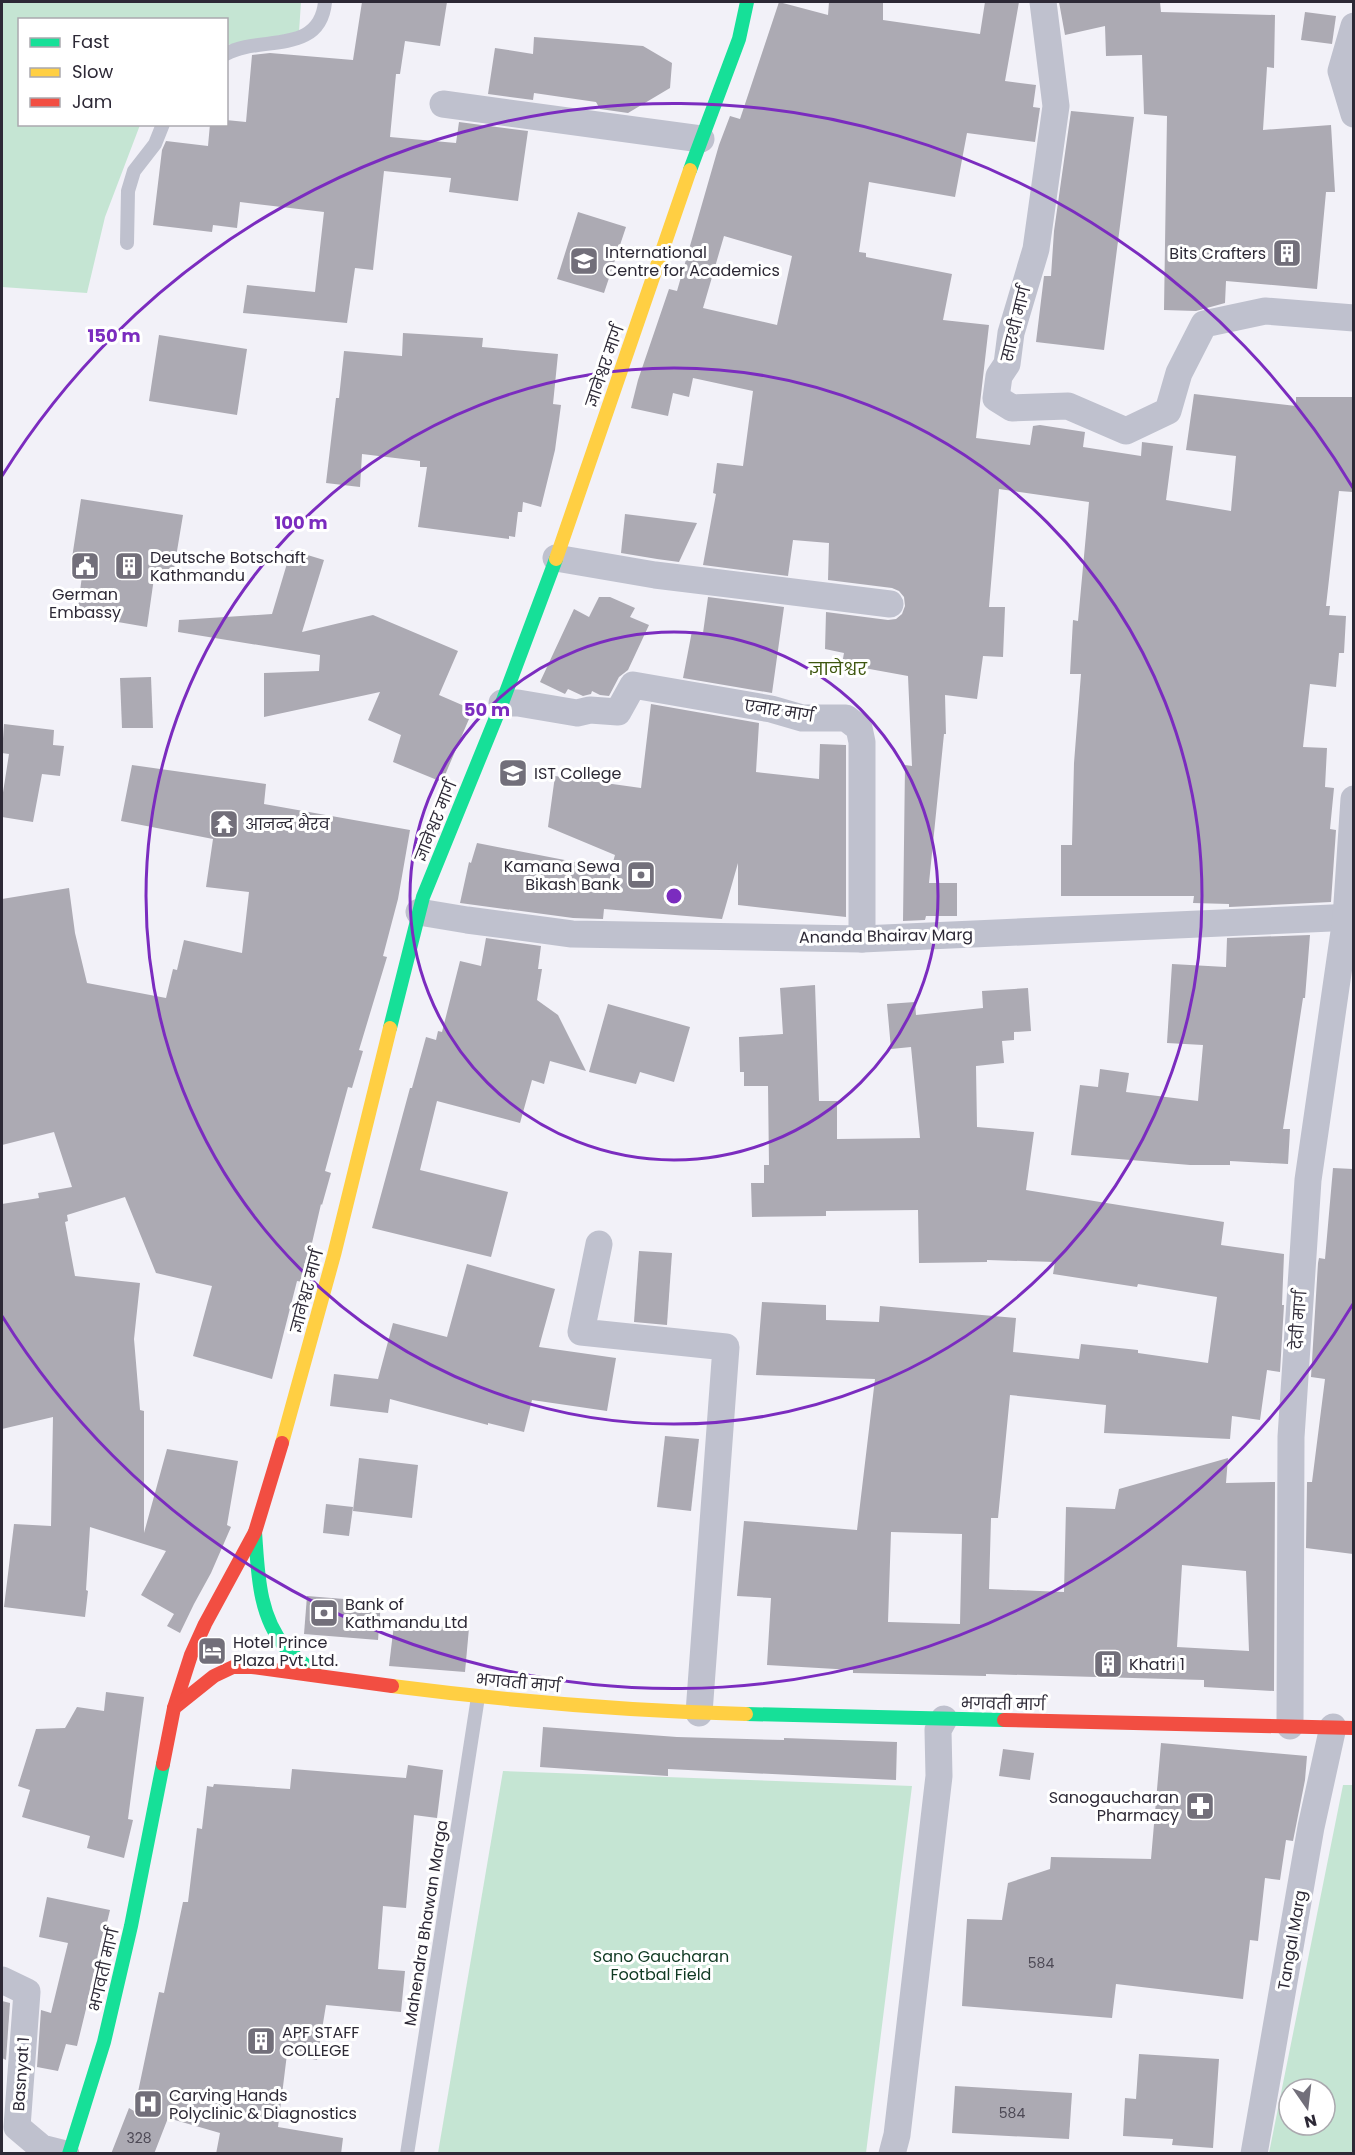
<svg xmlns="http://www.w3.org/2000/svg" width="1355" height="2155" font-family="Poppins,'Noto Sans Devanagari',sans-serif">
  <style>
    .green { fill: #c5e5d3; fill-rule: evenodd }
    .building { fill: #acaab3; fill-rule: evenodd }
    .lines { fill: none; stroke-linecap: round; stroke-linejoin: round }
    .lane { stroke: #bfc1ce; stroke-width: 14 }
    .street { stroke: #bfc1ce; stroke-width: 27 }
    .fast { stroke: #16e098; stroke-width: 14 }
    .slow { stroke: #ffcf43; stroke-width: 14 }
    .jam { stroke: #f24e42; stroke-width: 14 }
    .ring { fill: none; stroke: #7b2cbf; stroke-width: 3 }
    .labels { text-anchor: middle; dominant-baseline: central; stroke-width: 6; stroke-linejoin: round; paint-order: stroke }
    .number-label { font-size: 14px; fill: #4d4955 }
    .poi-label { font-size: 16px; fill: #2d2936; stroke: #fff; text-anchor: start }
    .street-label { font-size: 16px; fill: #2d2936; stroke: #fff }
    .park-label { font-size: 16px; fill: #0f3922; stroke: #fff }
    .neighbourhood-label { font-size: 18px; fill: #3e570f; stroke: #fff }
    .centre { fill: #7b2cbf; stroke: #fff; stroke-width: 3 }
    .ring-label { font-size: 18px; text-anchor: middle; font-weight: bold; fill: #7b2cbf; stroke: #fff; stroke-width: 6; stroke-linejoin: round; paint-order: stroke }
  </style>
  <rect width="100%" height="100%" fill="#f2f1f8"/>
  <!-- green -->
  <g class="green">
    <path d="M2 2H301L299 32 227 45 226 20H20V124L140 125 105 217 87 293 2 287Z"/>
    <path d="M503 1771 912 1786 866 2153H438Z"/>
    <path d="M1343 1785H1354L1353 2153H1269ZM1289 2089H1325V2125H1289Z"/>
  </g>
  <!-- building -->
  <g class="building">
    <path d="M362 2H447L440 46 405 41 400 74H396L390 137 456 143 459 122 528 131 518 201 449 192 451 178 384 171 373 270 355 268 347 323 243 313 247 285 315 292 324 212 240 202 237 228 213 225 212 232 153 225 162 150 166 141 208 146 210 124H226V120L246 122 252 55 270 53 353 60Z"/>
    <path d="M779 2 828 15 829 2H883V20L980 34 985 2H1019L1005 81 1036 85 1033 107 1040 108 1035 142 967 133 955 197 869 182 859 252 866 253V257L952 274 943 320 989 325 976 438 1030 445 1033 426 1040 425 1085 432 1083 447 1141 456 1142 442 1173 446 1166 500 1231 511 1236 456 1186 450 1194 394 1296 406V397H1353V492L1339 491 1326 606H1330L1329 615 1346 616 1344 653H1339L1336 687 1310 684 1303 747 1327 748 1325 787 1334 788 1330 829 1336 830 1331 902 1229 907V904L1193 903 1194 896H1061V845H1072L1074 763 1081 674H1070L1073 620 1078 621 1089 502 999 489 989 607H1005L1003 657 983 656 977 699 945 695 946 734H944L929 883H957V916H926L925 920 903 921 905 765 912 766 908 676 842 664 844 653 825 649 826 612 888 620 896 619 902 614 905 606 904 597 899 591 892 588 828 580 829 543 793 540 788 576 703 565 716 494 713 493 717 463 743 466 753 391 693 378 689 397 673 393 668 416 631 408 638 380 669 289 677 291 719 145 730 116 740 119ZM724 236 792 256 777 325 703 308Z"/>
    <path d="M1059 2H1160L1161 12 1275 15 1274 68 1267 67 1263 130 1331 125 1335 192H1326L1317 289 1226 281 1225 303 1196 311 1164 310 1167 116 1144 114 1142 55 1106 56 1105 26 1065 35Z"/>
    <path d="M1305 12 1336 16 1332 44 1301 40Z"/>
    <path d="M534 37 643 46 672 63 670 88 628 113 600 109 596 102 534 93 533 100 488 94 495 48 533 54Z"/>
    <path d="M1071 111 1134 117 1104 350 1036 342 1044 276H1051L1054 231Z"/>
    <path d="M578 212 626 227 604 293 557 279Z"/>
    <path d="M403 333 483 338 482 347 558 354 553 404 561 405 555 450 541 507 523 502 522 512H518L515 537 509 536V539L418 527 427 467H420V461L362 454 360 487 326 483 336 398H339L344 351 402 356Z"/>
    <path d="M159 335 247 349 237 415 149 401Z"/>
    <path d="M81 499 183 515 173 575 155 571 147 627 77 615 84 560 72 558Z"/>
    <path d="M625 514 697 523 679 562 657 559 621 553Z"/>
    <path d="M291 550 324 560 302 632 373 615 458 651 439 695 469 708V719L442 782 393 762 401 735 368 720 380 692 264 717V673L319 671 320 655 178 632 179 620 272 614Z"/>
    <path d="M599 597H610L635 608 630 617 649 625 628 670 619 677 609 696 600 695 592 691 591 694 583 696 568 689 565 694 540 682 574 609 589 617Z"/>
    <path d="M708 597 784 607 772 693 683 678 692 631 703 633Z"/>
    <path d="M151 677 153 728H122L120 678Z"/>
    <path d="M651 704 759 723 756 772 819 779 820 744 846 745V917L738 905V863L722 919 604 909 603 919 573 918 460 903 469 862 471 863 477 843 611 869 615 855 548 827 555 776 641 788Z"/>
    <path d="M4 724 54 730 53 745 64 746 60 776 42 774 33 822 2 817V799L9 754 2 753Z"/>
    <path d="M132 765 266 784 264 804 410 830 398 899 383 956 387 957 359 1050 363 1051 352 1088 348 1087 325 1171 331 1173 322 1205 321 1204 303 1282 297 1281 272 1379 193 1356 212 1286 156 1273 125 1197 67 1215 68 1221 65 1222 75 1276 140 1283 134 1339 140 1410 144 1411V1533L167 1449 238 1461 227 1525 231 1527 211 1573 194 1604 180 1633 167 1626 174 1614 141 1595 166 1551 90 1527 86 1590 88 1591 85 1617 4 1607 14 1524 51 1526 53 1417 2 1429V1204L39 1198 38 1193 72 1187 54 1132 2 1145V899L69 888 75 933 87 983 166 998 173 969 177 970 184 940 242 953 249 892 206 887 213 839 121 821Z"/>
    <path d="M1310 935 1305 998H1303L1283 1129H1290L1288 1164 1230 1161V1165H1190L1071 1155 1080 1085 1098 1087 1100 1069 1129 1073 1126 1092 1198 1101 1203 1045 1167 1043 1172 964 1226 967 1227 938Z"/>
    <path d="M486 938 541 946 538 969H542L537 1000 558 1015 586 1071 550 1061 544 1084 532 1080 520 1123 437 1101 420 1170 508 1192 491 1257 372 1228 410 1088H412L426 1037 436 1040 438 1031 442 1032 460 961 481 966Z"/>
    <path d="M815 985 819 1101H837V1139L920 1138 911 1047 891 1049 887 1004 915 1002 916 1015 983 1008 982 991 1028 988 1031 1031 1014 1032V1040L1002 1041 1004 1063 976 1066 977 1127 1034 1132 1026 1190 1224 1222 1221 1245 1284 1254 1282 1305H1284L1280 1372 1267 1370 1260 1420 1232 1416 1230 1439 1104 1433 1106 1405 1010 1395 998 1518H991L989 1589 1064 1592 1066 1507 1115 1509 1119 1489 1228 1458 1226 1483 1275 1482 1274 1691 1204 1687V1680L986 1674V1676L853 1673V1670L767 1665 771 1598 737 1596 744 1521 857 1530 875 1379 756 1375 762 1302 826 1305V1320L879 1322 880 1306 1016 1318 1013 1352 1079 1359 1081 1344 1138 1350V1353L1208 1363 1217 1297 1138 1284 1137 1287 1053 1274 1055 1262 987 1260V1262L919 1263 918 1210 826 1211V1216L752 1217 751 1183H764V1165H769L768 1086H744V1072H740L739 1037 783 1034 780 988ZM891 1532 962 1534 960 1624 888 1622ZM1182 1565 1246 1571 1249 1651 1177 1647Z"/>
    <path d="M608 1004 690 1027 674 1082 640 1072 636 1084 589 1072Z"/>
    <path d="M1333 1168 1353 1169V1554L1306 1548 1307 1482H1312L1325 1379 1311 1377 1318 1263 1319 1258 1325 1259Z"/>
    <path d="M639 1251 672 1253 667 1325 634 1322Z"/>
    <path d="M467 1264 555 1289 539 1347 616 1358 607 1411 532 1400 524 1432 488 1423V1425L390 1399 388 1413 330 1406 334 1374 378 1379 393 1323 447 1337Z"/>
    <path d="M665 1436 699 1439 691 1511 657 1507Z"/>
    <path d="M359 1458 418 1465 412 1518 353 1511Z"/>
    <path d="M326 1504 353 1507 349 1536 323 1533Z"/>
    <path d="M307 1596 381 1602 378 1640 304 1634Z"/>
    <path d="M394 1624 469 1628 465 1672 389 1666Z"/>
    <path d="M106 1692 144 1697 128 1819 133 1820 124 1858 87 1848 90 1836 22 1817 30 1790 18 1786 36 1729 65 1728 77 1707 104 1711Z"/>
    <path d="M543 1727 677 1737 784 1740V1738L897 1742 896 1780 668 1769V1776L540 1767Z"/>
    <path d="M1161 1743 1307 1756 1305 1780 1293 1841 1286 1840 1280 1880 1265 1878 1258 1941 1250 1940 1243 1999 1116 1984 1112 2018 962 2006 967 1919 1002 1920 1008 1883 1050 1869 1051 1857 1151 1859Z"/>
    <path d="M1003 1749 1034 1753 1030 1780 999 1776Z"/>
    <path d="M408 1765 443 1770 437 1818 414 1815 406 1908 383 1906 378 1969 405 1971 401 2012 326 2005 317 2060 287 2054 278 2127 343 2138 341 2154H216L220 2133 168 2118 154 2154H111L129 2108 134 2111 159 1992 164 1993 183 1902H188L197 1828 202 1829 207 1786 213 1787 214 1784 290 1789 292 1769 406 1778Z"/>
    <path d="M47 1897 110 1910 77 2046 66 2044 58 2071 37 2067 41 2010 51 2013 68 1943 39 1937Z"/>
    <path d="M2 2001 10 2003 6 2060 2 2058Z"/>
    <path d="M1139 2054 1219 2059 1213 2148 1172 2145 1173 2139 1123 2136 1125 2098 1136 2099Z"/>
    <path d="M955 2086 1072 2093 1069 2139 952 2133Z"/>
  </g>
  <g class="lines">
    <!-- lane -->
    <g class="lane">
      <path d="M226 54C259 35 320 56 325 2"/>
      <path d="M127 243 128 191 134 171 155 144 163 124"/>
      <path d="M407 2154 478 1697"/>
    </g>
    <!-- street -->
    <g class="street">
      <path d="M1043 2 1056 106 1036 249 1011 333 1007 364 999 376 996 398 1012 408 1068 406 1126 431 1168 411 1179 373 1204 324 1265 311 1354 318"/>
      <path d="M1354 26 1341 71 1354 114"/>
      <path d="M443 104 701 139"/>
      <path d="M556 558 655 575 890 604"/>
      <path d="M502 703H518L577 713 590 710 618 712 633 685 771 709 802 718H846L859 728 862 742V939"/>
      <path d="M419 912 467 920 572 934 862 939 1354 917"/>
      <path d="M599 1244 581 1332 726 1347 699 1713"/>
      <path d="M1290 1726 1291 1437 1308 1180 1346 918 1354 799"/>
      <path d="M2 1980 27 1992 17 2127 42 2148 66 2154"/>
      <path d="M892 2154 897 2135 939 1776 938 1730 944 1719"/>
      <path d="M1254 2154 1311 1827 1333 1727"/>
    </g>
    <!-- fast -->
    <g class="fast">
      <path d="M690 170 739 39 747 2"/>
      <path d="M390 1028 423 897 502 703 556 559"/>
      <path d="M255 1532C258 1571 258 1615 285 1647 294 1657 306 1665 316 1674"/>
      <path d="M746 1714 1004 1720"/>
      <path d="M69 2154 104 2042 131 1926 163 1764"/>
    </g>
    <!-- slow -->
    <g class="slow">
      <path d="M556 559 690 170"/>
      <path d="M282 1443 334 1255 390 1028"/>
      <path d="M392 1686C509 1701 628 1711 746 1714"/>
    </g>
    <!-- jam -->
    <g class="jam">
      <path d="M174 1708 191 1655 205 1624 255 1532 282 1443"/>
      <path d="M1004 1720 1354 1728"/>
      <path d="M163 1764 174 1708 214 1676 233 1667H252L392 1686"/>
    </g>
  </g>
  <!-- distance rings -->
  <g class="ring">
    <circle cx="674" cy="896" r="264"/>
    <circle cx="674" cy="896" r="528"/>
    <path d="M1353 1304A792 792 0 0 1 2 1316M2 476A792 792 0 0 1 1353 488"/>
  </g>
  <!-- icons -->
  <defs>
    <g id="building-square" transform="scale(1.5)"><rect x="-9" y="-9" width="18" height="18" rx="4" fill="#726f7a" stroke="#fff"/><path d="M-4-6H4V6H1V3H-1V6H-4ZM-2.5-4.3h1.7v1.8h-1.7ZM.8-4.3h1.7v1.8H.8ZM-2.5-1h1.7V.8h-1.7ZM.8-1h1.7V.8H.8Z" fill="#fff"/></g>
    <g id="university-square" transform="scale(1.5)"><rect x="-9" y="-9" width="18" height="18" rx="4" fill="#726f7a" stroke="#fff"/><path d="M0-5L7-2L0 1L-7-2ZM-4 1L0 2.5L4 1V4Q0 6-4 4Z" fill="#fff"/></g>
    <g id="civic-square" transform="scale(1.5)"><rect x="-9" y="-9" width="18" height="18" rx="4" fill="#726f7a" stroke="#fff"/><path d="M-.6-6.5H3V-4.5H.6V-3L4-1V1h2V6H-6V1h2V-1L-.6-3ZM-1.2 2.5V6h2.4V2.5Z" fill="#fff"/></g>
    <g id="temple-square" transform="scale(1.5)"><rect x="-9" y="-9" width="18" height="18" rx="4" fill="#726f7a" stroke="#fff"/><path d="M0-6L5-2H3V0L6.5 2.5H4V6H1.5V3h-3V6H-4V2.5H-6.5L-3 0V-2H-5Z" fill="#fff"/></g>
    <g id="bank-square" transform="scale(1.5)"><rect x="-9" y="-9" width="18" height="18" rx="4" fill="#726f7a" stroke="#fff"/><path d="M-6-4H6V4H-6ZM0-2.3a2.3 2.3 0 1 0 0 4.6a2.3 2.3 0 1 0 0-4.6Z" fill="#fff"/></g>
    <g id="hotel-square" transform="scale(1.5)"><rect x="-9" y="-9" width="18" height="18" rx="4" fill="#726f7a" stroke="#fff"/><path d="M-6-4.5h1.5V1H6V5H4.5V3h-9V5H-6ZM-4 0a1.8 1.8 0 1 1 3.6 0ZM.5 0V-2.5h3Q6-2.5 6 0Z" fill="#fff"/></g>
    <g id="pharmacy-square" transform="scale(1.5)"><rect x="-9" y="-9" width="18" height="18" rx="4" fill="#726f7a" stroke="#fff"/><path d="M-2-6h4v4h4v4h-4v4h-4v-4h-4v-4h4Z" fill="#fff"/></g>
    <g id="hospital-square" transform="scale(1.5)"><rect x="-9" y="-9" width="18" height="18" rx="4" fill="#726f7a" stroke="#fff"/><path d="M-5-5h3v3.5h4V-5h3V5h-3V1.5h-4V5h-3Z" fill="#fff"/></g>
  </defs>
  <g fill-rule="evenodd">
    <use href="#building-square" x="1287" y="253"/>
    <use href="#university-square" x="584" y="261"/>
    <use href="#civic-square" x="85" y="566"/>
    <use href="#building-square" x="129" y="566"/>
    <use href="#university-square" x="513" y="773"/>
    <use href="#temple-square" x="224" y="824"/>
    <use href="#bank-square" x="641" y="875"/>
    <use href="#bank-square" x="324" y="1613"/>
    <use href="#hotel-square" x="212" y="1651"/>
    <use href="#building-square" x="1108" y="1664"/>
    <use href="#pharmacy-square" x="1200" y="1806"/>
    <use href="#building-square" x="261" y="2041"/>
    <use href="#hospital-square" x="148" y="2104"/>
  </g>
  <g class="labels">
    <!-- number labels -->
    <g class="number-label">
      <text x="1041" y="1963">584</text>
      <text x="1012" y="2113">584</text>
      <text x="139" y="2138">328</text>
    </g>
    <!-- poi labels -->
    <g class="poi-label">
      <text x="605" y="252">International<tspan x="605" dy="18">Centre for Academics</tspan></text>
      <text x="1266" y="253" text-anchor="end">Bits Crafters</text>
      <text x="150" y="557">Deutsche Botschaft<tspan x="150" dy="18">Kathmandu</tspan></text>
      <text x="85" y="594" text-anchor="middle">German<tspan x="85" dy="18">Embassy</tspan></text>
      <text x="534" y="773">IST College</text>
      <text x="245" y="824">आनन्द भैरव</text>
      <text x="620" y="866" text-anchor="end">Kamana Sewa<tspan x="620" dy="18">Bikash Bank</tspan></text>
      <text x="345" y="1604">Bank of<tspan x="345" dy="18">Kathmandu Ltd</tspan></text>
      <text x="233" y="1642">Hotel Prince<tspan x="233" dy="18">Plaza Pvt. Ltd.</tspan></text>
      <text x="1129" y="1664">Khatri 1</text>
      <text x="1179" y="1797" text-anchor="end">Sanogaucharan<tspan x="1179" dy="18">Pharmacy</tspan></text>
      <text x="282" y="2032">APF STAFF<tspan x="282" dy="18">COLLEGE</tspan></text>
      <text x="169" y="2095">Carving Hands<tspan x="169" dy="18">Polyclinic &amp; Diagnostics</tspan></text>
    </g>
    <!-- street labels -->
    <g class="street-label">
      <text transform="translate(1016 324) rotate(-76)">सारथी मार्ग</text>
      <text transform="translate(605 366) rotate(-71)">ज्ञानेश्वर मार्ग</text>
      <text transform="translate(779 711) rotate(9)">एनार मार्ग</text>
      <text transform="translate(436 821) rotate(-68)">ज्ञानेश्वर मार्ग</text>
      <text transform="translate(886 936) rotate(-1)">Ananda Bhairav Marg</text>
      <text transform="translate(307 1291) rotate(-75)">ज्ञानेश्वर मार्ग</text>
      <text transform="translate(1299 1320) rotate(-86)">देवी मार्ग</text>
      <text transform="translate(518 1683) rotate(5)">भगवती मार्ग</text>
      <text transform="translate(1003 1704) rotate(1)">भगवती मार्ग</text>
      <text transform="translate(426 1923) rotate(-81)">Mahendra Bhawan Marga</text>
      <text transform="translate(1292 1940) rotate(-80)">Tangal Marg</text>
      <text transform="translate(104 1970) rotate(-77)">भगवती मार्ग</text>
      <text transform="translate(21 2074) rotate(-86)">Basnyat 1</text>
    </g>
    <!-- park labels -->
    <g class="park-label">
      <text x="661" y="1956">Sano Gaucharan<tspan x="661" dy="18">Footbal Field</tspan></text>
    </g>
    <!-- neighbourhood labels -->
    <g class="neighbourhood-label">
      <text x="838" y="668">ज्ञानेश्वर</text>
    </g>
  </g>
  <circle cx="674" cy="896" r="9" class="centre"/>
  <g class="ring-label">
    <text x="114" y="342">150 m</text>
    <text x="301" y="529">100 m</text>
    <text x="487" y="716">50 m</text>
  </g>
  <!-- border -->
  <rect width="1355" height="2155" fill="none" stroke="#2d2936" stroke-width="6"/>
  <!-- legend -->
  <rect x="18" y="18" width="210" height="108" fill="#ffffff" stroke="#aba9af" stroke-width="1.5"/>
  <rect x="30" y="38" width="30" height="9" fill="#16e098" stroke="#aba9af" stroke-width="1.5"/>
  <text x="72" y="48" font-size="18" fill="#2d2936">Fast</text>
  <rect x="30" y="68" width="30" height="9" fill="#ffcf43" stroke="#aba9af" stroke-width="1.5"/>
  <text x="72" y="78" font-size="18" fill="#2d2936">Slow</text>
  <rect x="30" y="98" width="30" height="9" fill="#f24e42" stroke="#aba9af" stroke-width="1.5"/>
  <text x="72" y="108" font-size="18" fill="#2d2936">Jam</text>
  <!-- north arrow -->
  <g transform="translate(1307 2107) rotate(166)"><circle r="28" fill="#ffffff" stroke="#aba9af" stroke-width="1.5"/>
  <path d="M0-4.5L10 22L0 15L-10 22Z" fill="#726f7a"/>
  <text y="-9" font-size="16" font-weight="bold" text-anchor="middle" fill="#2d2936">N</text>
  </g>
</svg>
